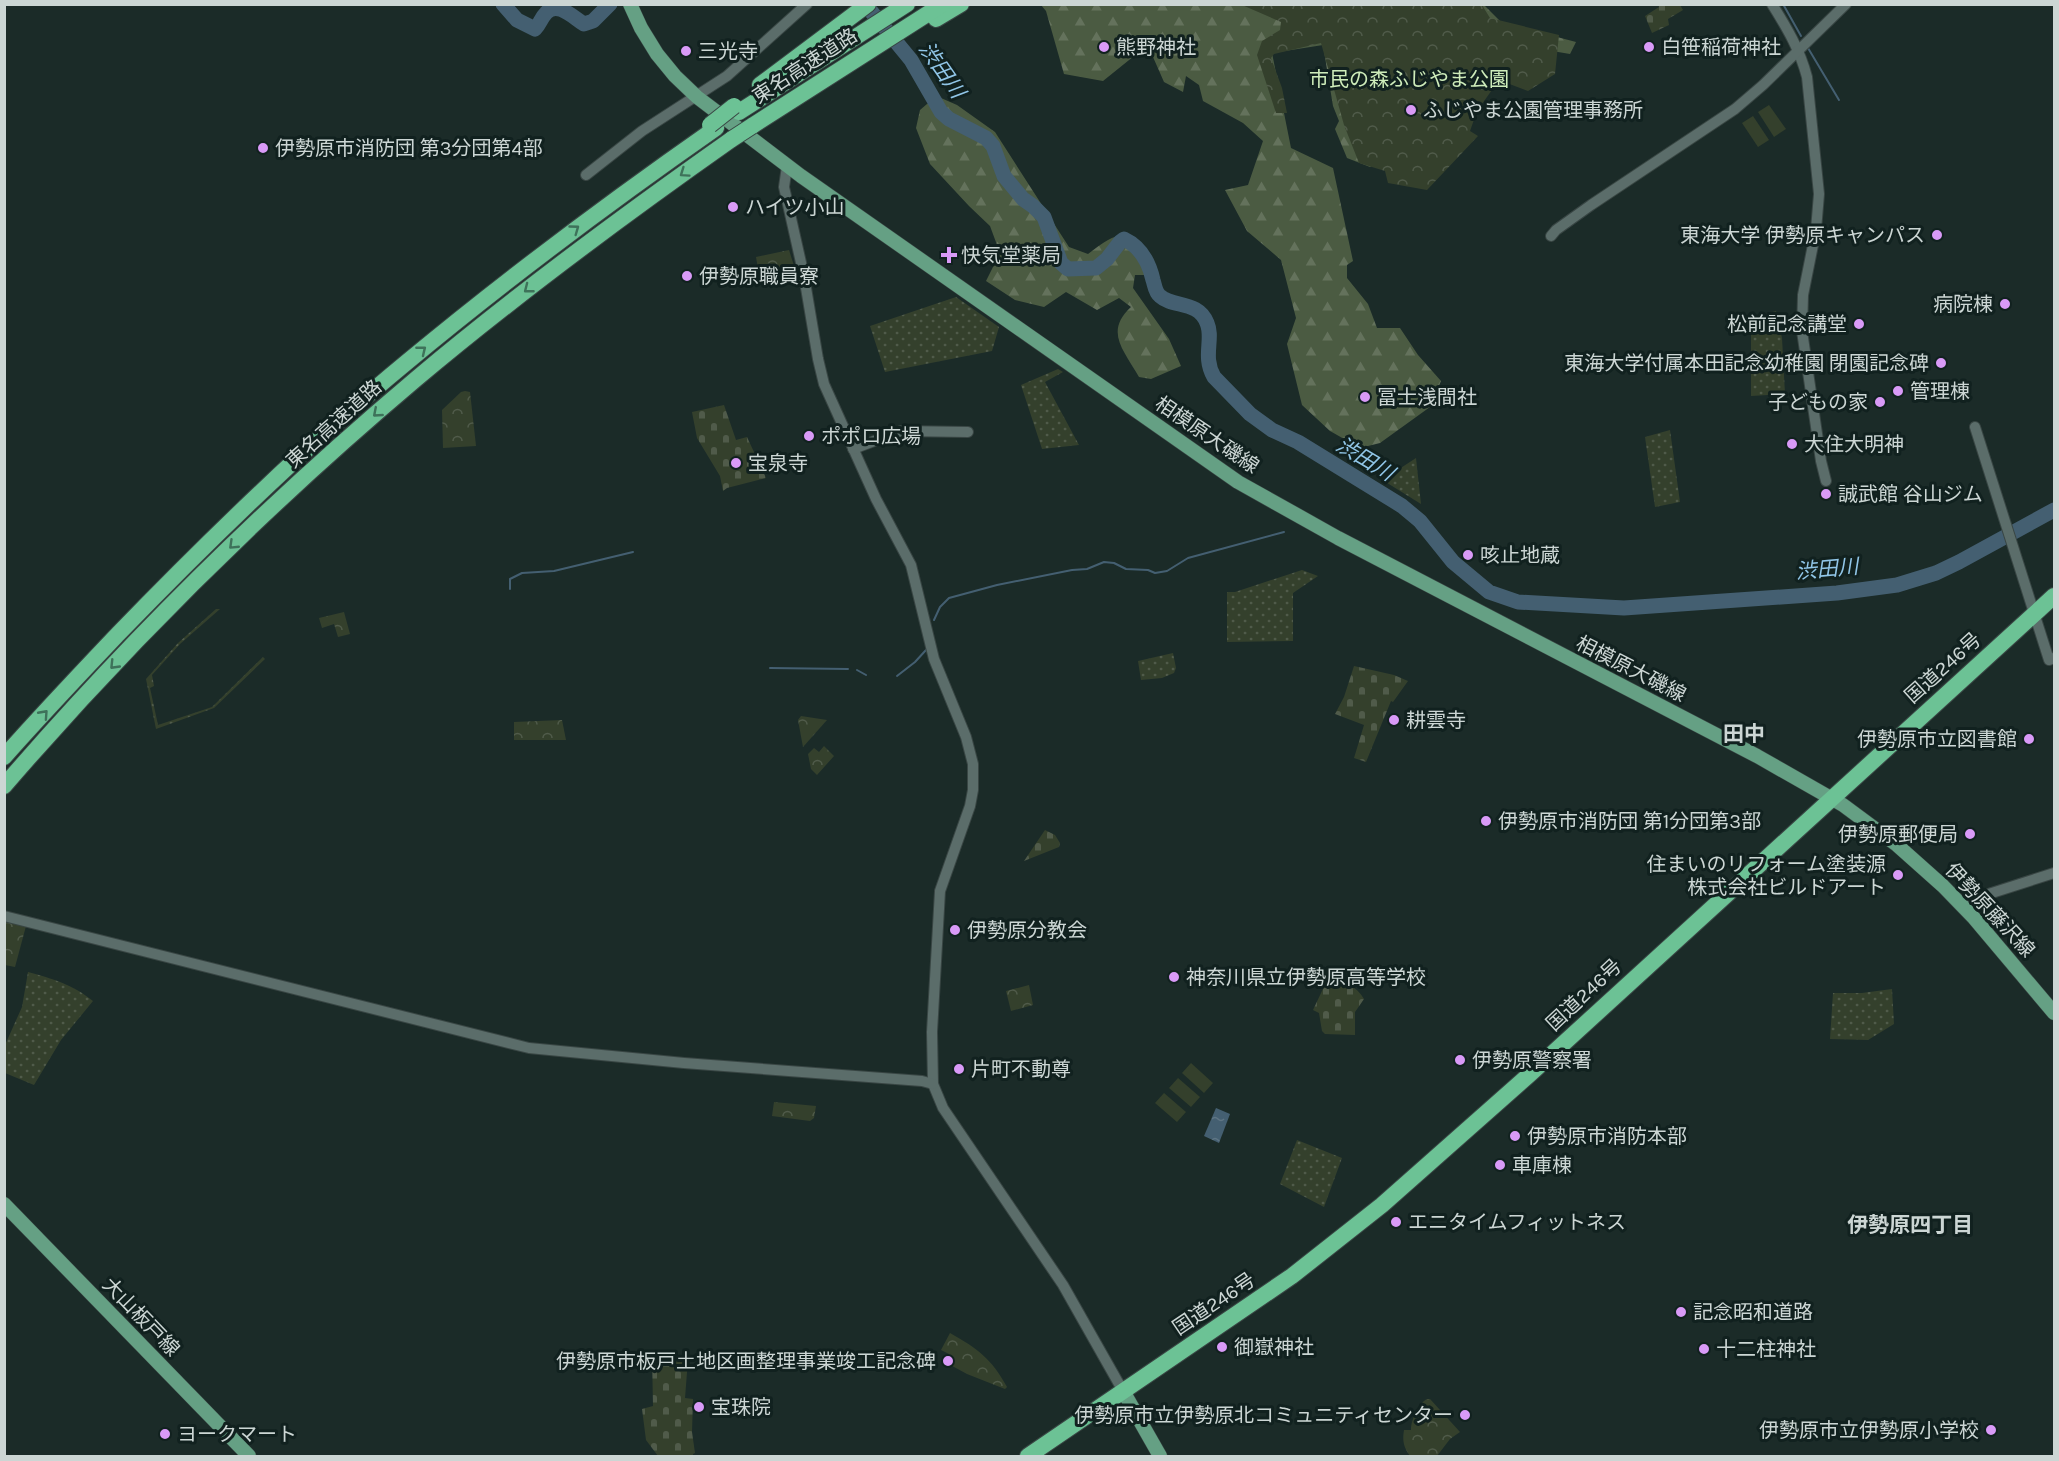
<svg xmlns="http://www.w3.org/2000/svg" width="2059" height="1461" font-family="Karla,'Noto Sans JP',sans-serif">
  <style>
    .grass { fill: url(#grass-dots) }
    .forest { fill: url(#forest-firs) }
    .cemetery { fill: url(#cemetery-stones) }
    .park { fill: url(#park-crowns) }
    .pitch { fill: #34402c }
    .water { fill: url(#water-ripples) }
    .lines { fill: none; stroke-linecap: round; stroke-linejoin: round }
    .stream { stroke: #445f71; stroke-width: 2 }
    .river { stroke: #445f71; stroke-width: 15 }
    .minor-casing { stroke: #394644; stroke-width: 12 }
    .major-casing { stroke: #394644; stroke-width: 15 }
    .highway-casing { stroke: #394644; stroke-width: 18 }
    .minor { stroke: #5b6d6a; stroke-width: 10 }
    .major { stroke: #65a084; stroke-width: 14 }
    .highway { stroke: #6cc295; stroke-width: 16 }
    .highway-bridge-casing { stroke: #394644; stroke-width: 18; stroke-linecap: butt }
    .highway-bridge { stroke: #6cc295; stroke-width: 16 }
    .oneway { stroke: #3e725a }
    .poi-dot { fill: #d99af7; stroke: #11211f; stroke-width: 2 }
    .labels { text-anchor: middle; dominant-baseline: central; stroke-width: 6; stroke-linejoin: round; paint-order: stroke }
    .poi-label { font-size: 20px; fill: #ccd6d4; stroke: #11211f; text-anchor: start }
    .street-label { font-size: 20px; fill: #ccd6d4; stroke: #11211f }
    .park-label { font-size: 20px; fill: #ceecba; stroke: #11211f }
    .water-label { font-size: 21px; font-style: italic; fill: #91c6e8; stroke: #11211f }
    .neighbourhood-label { font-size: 21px; font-weight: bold; fill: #ccd6d4; stroke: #11211f }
  </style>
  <defs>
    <pattern id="grass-dots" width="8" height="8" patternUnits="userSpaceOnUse" patternTransform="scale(1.5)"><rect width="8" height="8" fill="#34402c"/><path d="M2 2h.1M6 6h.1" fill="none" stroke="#505b4a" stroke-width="1.8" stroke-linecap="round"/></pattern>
    <pattern id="forest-firs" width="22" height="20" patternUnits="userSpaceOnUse" patternTransform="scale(1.5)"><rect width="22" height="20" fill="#4b5b42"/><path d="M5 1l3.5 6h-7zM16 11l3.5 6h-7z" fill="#64725c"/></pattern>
    <pattern id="cemetery-stones" width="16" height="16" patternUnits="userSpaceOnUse" patternTransform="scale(1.5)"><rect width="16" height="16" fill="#34402c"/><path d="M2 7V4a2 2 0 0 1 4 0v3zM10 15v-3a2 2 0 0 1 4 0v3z" fill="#505b4a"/></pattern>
    <pattern id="park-crowns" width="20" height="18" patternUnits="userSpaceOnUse" patternTransform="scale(1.5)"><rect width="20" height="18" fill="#34402c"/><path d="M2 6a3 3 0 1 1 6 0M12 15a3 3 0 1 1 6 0" fill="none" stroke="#505b4a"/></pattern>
    <pattern id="water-ripples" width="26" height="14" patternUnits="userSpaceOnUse" patternTransform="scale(1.5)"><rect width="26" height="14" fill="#445f71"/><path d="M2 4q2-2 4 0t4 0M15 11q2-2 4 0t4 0" fill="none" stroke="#5e7584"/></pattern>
  </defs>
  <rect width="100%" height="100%" fill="#1b2b28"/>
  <!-- grass -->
  <g class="grass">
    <path d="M956 297 999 327 992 351 885 372 870 326Z"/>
    <path d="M1776 311 1782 338 1785 394 1751 396V318Z"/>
    <path d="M1058 369 1063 372 1045 382 1079 445 1042 449 1021 385Z"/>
    <path d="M1670 430 1680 502 1655 507 1645 437Z"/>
    <path d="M1416 458 1421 504 1384 481 1390 475Z"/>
    <path d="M1302 570 1318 576 1293 593V641L1227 642V592H1235Z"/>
    <path d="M216 609H220L180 644 152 675 154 686 150 688 158 725 212 707 263 657 265 659 214 708 156 729 146 679 178 643Z"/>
    <path d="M1173 653 1176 668 1174 673 1162 678 1141 680 1138 661Z"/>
    <path d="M28 972C53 979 72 984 93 1001L61 1040 34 1085 5 1073V1045L22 1007Z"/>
    <path d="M1892 989 1894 1024 1868 1040 1830 1039 1833 993H1862Z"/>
    <path d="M1297 1140 1342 1158 1324 1207 1280 1184Z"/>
  </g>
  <!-- forest -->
  <g class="forest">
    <path d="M1041 5H1484L1501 22 1576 42 1570 54 1452 34 1385 158 1370 167 1347 158 1335 129 1339 121 1333 106 1323 45 1272 53 1291 148 1333 168 1353 261 1347 265V278L1368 304 1377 328H1400L1418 355 1441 381 1430 407 1380 443 1360 448 1330 431 1302 405 1287 344 1296 318 1281 260 1247 231 1225 190 1248 185 1263 141 1243 123 1203 101 1199 85 1186 76 1183 92 1164 82 1153 57 1139 52 1103 81 1064 74 1046 11Z"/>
    <path d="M941 98 957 105 995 132 1069 247 1088 254C1116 233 1131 223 1152 259L1145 275H1135L1133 288 1169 339 1181 366 1151 379 1139 377C1124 350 1104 332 1131 307L1119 298 1097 310 1066 292 1044 307 1015 300 986 281 1000 253 990 226 969 206 930 164 916 128 920 110 927 104Z"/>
  </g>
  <!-- cemetery -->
  <g class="cemetery">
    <path d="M1658 5H1680L1683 10 1668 19 1669 25 1652 33 1645 16 1659 7Z"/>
    <path d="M724 405 736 440 747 437 766 478 727 488 723 491 720 476 697 438 692 412Z"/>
    <path d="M1354 666 1394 675 1408 681 1393 702 1391 701 1366 762 1354 758 1364 725 1335 714 1344 697Z"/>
    <path d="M1045 830 1055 835 1060 843 1059 847 1024 861Z"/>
    <path d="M1330 974C1342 981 1357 986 1364 999L1355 1012V1035L1325 1034 1322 1031 1319 1013 1313 1010Z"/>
    <path d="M652 1356 688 1359 685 1398 693 1399 692 1432 695 1453 693 1454V1456H658L646 1440 642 1409 653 1406Z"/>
  </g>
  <!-- park -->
  <g class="park">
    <path d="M1242 5H1482L1490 18 1559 35 1555 74 1528 91 1499 80 1477 111 1470 131 1478 136 1427 190 1388 183 1385 171 1359 163 1344 125 1321 43 1274 54 1271 58 1282 88 1287 113H1276L1257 55 1262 41 1280 30 1281 22Z"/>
    <path d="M789 250 795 269 787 276 764 283 760 280 756 257Z"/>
    <path d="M465 391 470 392 476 446 443 448 442 410 461 392Z"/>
    <path d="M344 612 350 634 338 637 334 624 322 628 319 618Z"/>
    <path d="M801 716 827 720 803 747 798 720Z"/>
    <path d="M562 720 566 740H514V722Z"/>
    <path d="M824 746 834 756 817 775 811 769 808 754 814 748 819 752Z"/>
    <path d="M5 922 26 926 15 967 5 965Z"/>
    <path d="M1029 985 1033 1005 1011 1011 1006 991Z"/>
    <path d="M774 1102 816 1106 814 1118 810 1121 772 1116Z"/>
    <path d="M950 1333C978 1349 991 1358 1007 1387L1005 1389 967 1374 945 1362 949 1354 941 1350Z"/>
    <path d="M1427 1399H1430L1460 1432 1450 1439 1437 1456H1410C1404 1448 1402 1441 1404 1430H1411C1411 1420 1418 1404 1427 1399Z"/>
  </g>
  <!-- pitch -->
  <g class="pitch">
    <path d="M1769 105 1786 129 1774 137 1758 112Z"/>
    <path d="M1753 116 1769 140 1758 147 1742 123Z"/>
    <path d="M1191 1063 1213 1083 1204 1093 1182 1073Z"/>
    <path d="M1178 1078 1200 1097 1191 1107 1169 1088Z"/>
    <path d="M1164 1093 1186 1112 1177 1122 1155 1103Z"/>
  </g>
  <!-- water -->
  <path class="water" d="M1216 1108 1230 1114 1219 1143 1204 1136Z"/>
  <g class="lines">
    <!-- stream -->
    <g class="stream">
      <path d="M1783 4 1801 36"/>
      <path d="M1808 48 1839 100"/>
      <path d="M510 589V579L522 573 554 571 633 552"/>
      <path d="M934 620 940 607 949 598 997 585 1072 570 1087 569 1104 562 1114 563 1126 569 1148 570 1155 573 1167 571 1188 558 1284 532"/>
      <path d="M770 668 848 669"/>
      <path d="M857 670 866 675"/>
      <path d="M897 676 915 662 926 650"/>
    </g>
    <!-- river -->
    <g class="river">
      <path d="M503 4 517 20 535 29C540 24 541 18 546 13 557 0 574 18 584 24L593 21 610 4"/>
      <path d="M865 4 911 60 941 112 949 119 986 138 993 146 1004 176 1023 199 1033 206 1044 217 1061 263 1068 269 1096 268 1107 259 1120 242 1124 239C1141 247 1149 262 1153 280 1155 286 1155 292 1160 296 1173 308 1198 300 1207 323 1214 339 1202 356 1214 377L1250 414 1272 430 1298 442 1402 506 1420 521 1453 562 1489 592 1518 602 1624 608 1837 593 1897 585 1936 573 1959 562 2054 510"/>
    </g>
    <!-- minor casing -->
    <g class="minor-casing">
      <g id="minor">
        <path d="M1772 4C1787 28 1800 50 1807 77L1819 194 1816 230 1803 295 1802 331 1821 461 1826 481"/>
        <path d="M787 166 784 187 804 276 818 359 824 384 876 499 911 565 934 659 966 737 973 764V790L970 806 940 891 932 1032 933 1084 943 1108 1063 1285 1123 1391"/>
        <path d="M586 175 642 131 727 76 807 4"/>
        <path d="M1551 236 1556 230 1591 205 1735 109 1763 85 1846 4"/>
        <path d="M1975 427 2049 660 2054 658"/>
        <path d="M853 449 901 431 968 432"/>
        <path d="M1963 906 1973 899 2054 873"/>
        <path d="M4 916 529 1048 684 1063 922 1081 933 1084"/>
      </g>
    </g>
    <!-- major casing -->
    <g class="major-casing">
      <g id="major">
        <path d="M630 4 641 28 657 54 675 76 697 97 801 176 1238 482 1338 538 1757 756 1843 805 1897 845 1943 886 1974 918 2054 1013"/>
        <path d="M4 1204 249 1456"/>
        <path d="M1123 1391 1160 1456"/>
      </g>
    </g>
    <!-- highway casing -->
    <g class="highway-casing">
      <g id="highway">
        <path d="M936 19 961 4"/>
        <path d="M760 85 868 4"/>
        <path d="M739 112 907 4"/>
        <path d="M752 126 943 4"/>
        <path d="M4 757C41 715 80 674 118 634 210 539 305 446 407 362 507 279 610 202 716 128"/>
        <path d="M4 786C130 640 268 504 416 379 517 294 624 215 732 139"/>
        <path d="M1028 1456 1292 1276 1382 1205 1530 1074 2054 596"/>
      </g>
    </g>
    <!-- minor -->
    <use href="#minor" class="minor"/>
    <!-- major -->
    <use href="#major" class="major"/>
    <!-- highway -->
    <use href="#highway" class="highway"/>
    <!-- highway-bridge casing -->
    <g class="highway-bridge-casing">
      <g id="highway-bridge">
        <path d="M710 125 734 106"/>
        <path d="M732 139 752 126"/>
      </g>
    </g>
    <!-- highway-bridge -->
    <use href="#highway-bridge" class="highway-bridge"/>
  </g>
  <!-- one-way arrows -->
  <defs><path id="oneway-chevron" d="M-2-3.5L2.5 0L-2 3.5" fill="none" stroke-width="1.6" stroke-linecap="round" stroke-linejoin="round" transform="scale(1.5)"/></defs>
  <g class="oneway">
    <use href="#oneway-chevron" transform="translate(684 173) rotate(145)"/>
    <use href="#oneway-chevron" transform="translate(575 229) rotate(-36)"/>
    <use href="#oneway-chevron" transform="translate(528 289) rotate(142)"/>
    <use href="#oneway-chevron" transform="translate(422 350) rotate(-39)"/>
    <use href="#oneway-chevron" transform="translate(377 413) rotate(139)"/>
    <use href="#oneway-chevron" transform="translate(233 545) rotate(136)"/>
    <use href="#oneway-chevron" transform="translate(114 665) rotate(134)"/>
    <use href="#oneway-chevron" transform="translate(44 714) rotate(-48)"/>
  </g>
  <!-- markers -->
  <g class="poi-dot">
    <circle cx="1104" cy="47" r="6"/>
    <circle cx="1649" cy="47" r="6"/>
    <circle cx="686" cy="51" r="6"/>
    <circle cx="1411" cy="110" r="6"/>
    <circle cx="263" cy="148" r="6"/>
    <circle cx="733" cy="207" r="6"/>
    <circle cx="1937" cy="235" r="6"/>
    <path d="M946 246h6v6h6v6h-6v6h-6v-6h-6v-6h6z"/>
    <circle cx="687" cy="276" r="6"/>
    <circle cx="2005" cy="304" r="6"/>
    <circle cx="1859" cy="324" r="6"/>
    <circle cx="1941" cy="363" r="6"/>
    <circle cx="1898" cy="391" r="6"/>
    <circle cx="1365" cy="397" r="6"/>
    <circle cx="1880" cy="402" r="6"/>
    <circle cx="809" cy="436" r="6"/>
    <circle cx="1792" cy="444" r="6"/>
    <circle cx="736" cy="463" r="6"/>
    <circle cx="1826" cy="494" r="6"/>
    <circle cx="1468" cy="555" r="6"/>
    <circle cx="1394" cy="720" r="6"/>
    <circle cx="2029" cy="739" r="6"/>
    <circle cx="1486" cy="821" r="6"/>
    <circle cx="1970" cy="834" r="6"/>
    <circle cx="1898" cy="875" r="6"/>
    <circle cx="955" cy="930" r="6"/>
    <circle cx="1174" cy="977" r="6"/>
    <circle cx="1460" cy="1060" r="6"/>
    <circle cx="959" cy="1069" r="6"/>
    <circle cx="1515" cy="1136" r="6"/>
    <circle cx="1500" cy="1165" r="6"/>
    <circle cx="1396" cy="1222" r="6"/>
    <circle cx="1681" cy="1312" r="6"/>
    <circle cx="1222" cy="1347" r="6"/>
    <circle cx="1704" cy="1349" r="6"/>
    <circle cx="948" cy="1361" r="6"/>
    <circle cx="699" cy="1407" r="6"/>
    <circle cx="1465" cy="1415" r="6"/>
    <circle cx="1991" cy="1430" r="6"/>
    <circle cx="165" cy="1434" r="6"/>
  </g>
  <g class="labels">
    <!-- poi labels -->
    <g class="poi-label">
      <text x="1116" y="47">熊野神社</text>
      <text x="1661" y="47">白笹稲荷神社</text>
      <text x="698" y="51">三光寺</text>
      <text x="1423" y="110">ふじやま公園管理事務所</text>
      <text x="275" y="148">伊勢原市消防団 第3分団第4部</text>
      <text x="745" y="207">ハイツ小山</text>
      <text x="1925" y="235" text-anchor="end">東海大学 伊勢原キャンパス</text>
      <text x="961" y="255">快気堂薬局</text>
      <text x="699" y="276">伊勢原職員寮</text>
      <text x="1993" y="304" text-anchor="end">病院棟</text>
      <text x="1847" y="324" text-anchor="end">松前記念講堂</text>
      <text x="1929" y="363" text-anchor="end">東海大学付属本田記念幼稚園 閉園記念碑</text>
      <text x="1910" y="391">管理棟</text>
      <text x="1377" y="397">冨士浅間社</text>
      <text x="1868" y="402" text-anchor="end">子どもの家</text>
      <text x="821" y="436">ポポロ広場</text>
      <text x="1804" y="444">大住大明神</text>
      <text x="748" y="463">宝泉寺</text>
      <text x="1838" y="494">誠武館 谷山ジム</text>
      <text x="1480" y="555">咳止地蔵</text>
      <text x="1406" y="720">耕雲寺</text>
      <text x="2017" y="739" text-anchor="end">伊勢原市立図書館</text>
      <text x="1498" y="821">伊勢原市消防団 第1分団第3部</text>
      <text x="1958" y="834" text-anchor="end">伊勢原郵便局</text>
      <text x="1886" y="864" text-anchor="end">住まいのリフォーム塗装源<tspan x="1886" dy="23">株式会社ビルドアート</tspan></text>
      <text x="967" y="930">伊勢原分教会</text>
      <text x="1186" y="977">神奈川県立伊勢原高等学校</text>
      <text x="1472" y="1060">伊勢原警察署</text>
      <text x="971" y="1069">片町不動尊</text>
      <text x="1527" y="1136">伊勢原市消防本部</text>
      <text x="1512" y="1165">車庫棟</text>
      <text x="1408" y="1222">エニタイムフィットネス</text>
      <text x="1693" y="1312">記念昭和道路</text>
      <text x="1234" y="1347">御嶽神社</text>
      <text x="1716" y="1349">十二柱神社</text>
      <text x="936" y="1361" text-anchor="end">伊勢原市板戸土地区画整理事業竣工記念碑</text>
      <text x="711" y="1407">宝珠院</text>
      <text x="1453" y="1415" text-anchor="end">伊勢原市立伊勢原北コミュニティセンター</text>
      <text x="1979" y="1430" text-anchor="end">伊勢原市立伊勢原小学校</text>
      <text x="177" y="1434">ヨークマート</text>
    </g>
    <!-- street labels -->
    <g class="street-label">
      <text transform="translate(805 66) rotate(-33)">東名高速道路</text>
      <text transform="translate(334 424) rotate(-42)">東名高速道路</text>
      <text transform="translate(1207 435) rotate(34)">相模原大磯線</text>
      <text transform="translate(1943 668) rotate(-42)">国道246号</text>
      <text transform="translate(1631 669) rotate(27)">相模原大磯線</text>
      <text transform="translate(1990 910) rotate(47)">伊勢原藤沢線</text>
      <text transform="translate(1584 995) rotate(-43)">国道246号</text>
      <text transform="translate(1214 1304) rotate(-34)">国道246号</text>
      <text transform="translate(141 1317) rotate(46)">大山板戸線</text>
    </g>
    <!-- park labels -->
    <g class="park-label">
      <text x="1409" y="79">市民の森ふじやま公園</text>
    </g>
    <!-- water labels -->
    <g class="water-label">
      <text transform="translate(942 70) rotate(55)">渋田川</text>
      <text transform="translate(1365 459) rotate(31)">渋田川</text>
      <text transform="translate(1827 569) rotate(-5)">渋田川</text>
    </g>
    <!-- neighbourhood labels -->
    <g class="neighbourhood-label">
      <text x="1744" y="734">田中</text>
      <text x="1910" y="1225">伊勢原四丁目</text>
    </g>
  </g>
  <!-- border -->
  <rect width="2059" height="1461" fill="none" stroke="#ccd6d4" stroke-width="12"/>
</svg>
